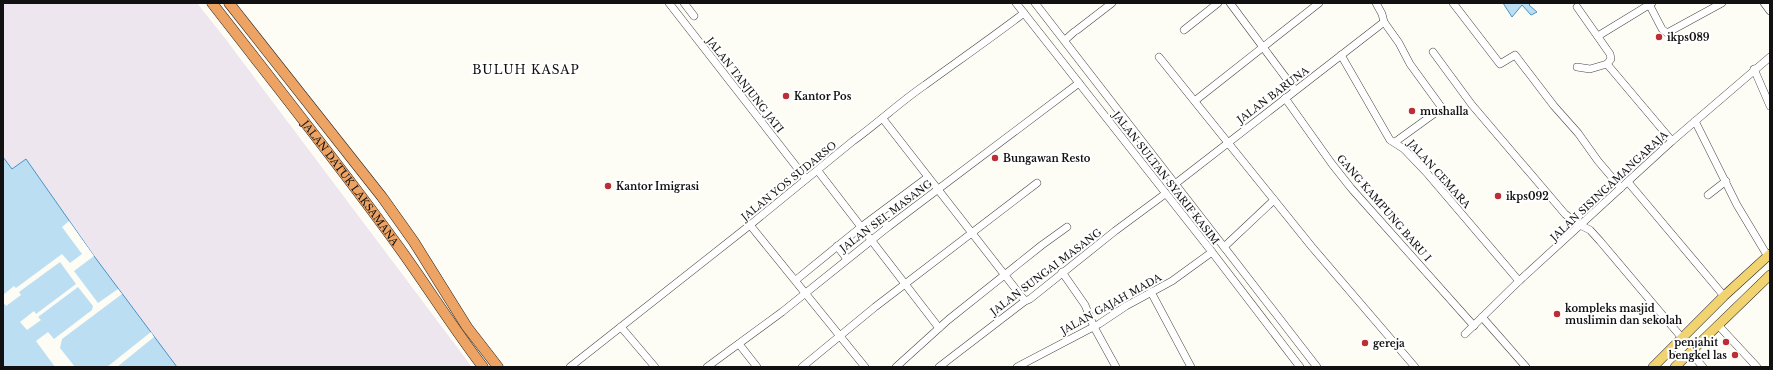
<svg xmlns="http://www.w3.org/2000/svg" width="1773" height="370" font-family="'Libre Baskerville',serif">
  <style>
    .industrial { fill: #ede6ee }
    .water { fill: #bcdef3; stroke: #4693c7 }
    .pier { fill: #fefdf5 }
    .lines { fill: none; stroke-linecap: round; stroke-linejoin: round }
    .minor-casing { stroke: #444; stroke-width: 8 }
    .major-casing { stroke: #222; stroke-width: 10 }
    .highway-casing { stroke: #222; stroke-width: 11 }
    .minor { stroke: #fff; stroke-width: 7 }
    .major { stroke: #f1d372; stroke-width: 9 }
    .highway { stroke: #eda364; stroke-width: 10 }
    .poi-dot { fill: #bb2e35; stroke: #fff; stroke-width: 1.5 }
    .labels { text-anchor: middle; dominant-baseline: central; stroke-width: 4; stroke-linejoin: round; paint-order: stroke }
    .poi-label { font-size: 10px; font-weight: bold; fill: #111; stroke: #fff; text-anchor: start }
    .street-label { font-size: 10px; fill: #111; stroke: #fff }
    .quarter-label { font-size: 12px; letter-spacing: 1px; fill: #111; stroke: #fff }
  </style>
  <rect width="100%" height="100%" fill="#fefdf5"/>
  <!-- industrial -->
  <path class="industrial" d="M3 3H197L224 37 472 367H177L94 256 26 159 12 169 3 157Z"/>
  <!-- water -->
  <g class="water">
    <path d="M1503 3H1531L1529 5 1537 12 1531 15 1522 5 1512 17Z"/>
    <path d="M3 157 12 169 26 159 94 256 177 367H3Z"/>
  </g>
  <!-- pier -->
  <g class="pier">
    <path d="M69 221 94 256 74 271 98 303 118 289 122 294 62 339 60 348 75 367H55L36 341 48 332 54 339 92 310 93 306 78 287 38 317 41 320 27 330 20 322 34 311 36 314 76 284 60 262 19 292 21 295 6 306 3 302V295L14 286 16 288 62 254 70 263 82 254 62 227Z"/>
    <path d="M151 332 154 337 117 367H107Z"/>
  </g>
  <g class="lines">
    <!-- minor casing -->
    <g class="minor-casing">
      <g id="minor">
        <path d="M669 3 806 179"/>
        <path d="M684 3 694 16"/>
        <path d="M1016 3 1212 252 1300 367"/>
        <path d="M1035 3 1317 367"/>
        <path d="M1230 3 1295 90"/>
        <path d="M1376 3 1382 14 1384 22 1399 43 1410 64 1442 108 1395 142"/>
        <path d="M1453 3 1500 64 1515 55 1554 106 1578 133 1598 161 1621 188"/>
        <path d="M1764 3 1770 11"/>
        <path d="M1649 4 1662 29 1667 33 1722 3"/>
        <path d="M1577 7 1610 54 1611 59 1607 64 1672 141"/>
        <path d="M1077 30 1112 3"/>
        <path d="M1184 30 1218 3"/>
        <path d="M1598 36 1652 3"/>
        <path d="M1065 40 1074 32"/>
        <path d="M1433 52 1472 105 1565 214 1578 224 1590 230 1600 241 1682 338"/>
        <path d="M1341 55 1390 140 1404 149 1426 172 1519 281"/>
        <path d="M1159 57 1312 247 1415 367"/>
        <path d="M1577 67 1590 69 1607 64"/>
        <path d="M1754 69 1770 106"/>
        <path d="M1285 98 1332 164 1351 188 1474 326"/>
        <path d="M1196 100 1319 3"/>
        <path d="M883 119 1025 301"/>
        <path d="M1695 121 1737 205 1767 255"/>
        <path d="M818 171 939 328"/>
        <path d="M1628 182 1724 296"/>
        <path d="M1175 184 1384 22"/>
        <path d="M1708 195 1726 181"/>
        <path d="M878 215 888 227"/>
        <path d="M750 225 865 367"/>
        <path d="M837 246 847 259"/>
        <path d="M1224 247 1274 200"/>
        <path d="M1062 272 1085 305 1094 327 1116 367"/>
        <path d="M796 280 861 227 928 177"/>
        <path d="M1151 292 1191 367"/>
        <path d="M1482 317 1526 367"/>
        <path d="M1718 325 1757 367"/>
        <path d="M621 327 655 367"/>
        <path d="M1465 334 1519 281 1672 141 1770 57"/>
        <path d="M739 344 757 367"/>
        <path d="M1690 352 1703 367"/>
        <path d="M570 367 750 225 853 141C878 123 900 102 925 85 958 61 991 38 1024 13"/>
        <path d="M707 367 782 312 888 227 1079 83"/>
        <path d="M802 367 875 307 1037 183"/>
        <path d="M896 367 948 320 1042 245 1067 227"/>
        <path d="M939 367 1025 301 1030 299 1115 231 1165 194"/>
        <path d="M1017 367 1099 324 1126 306 1172 281 1212 252"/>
      </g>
    </g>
    <!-- major casing -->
    <g class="major-casing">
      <g id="major">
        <path d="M1653 367 1724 296 1770 254"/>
        <path d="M1675 367 1770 275"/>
      </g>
    </g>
    <!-- highway casing -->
    <g class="highway-casing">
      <g id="highway">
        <path id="s1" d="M212 3C274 83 338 163 398 246 427 286 453 328 483 367"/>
        <path d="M229 3 382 197 414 242 467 327 498 367"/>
      </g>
    </g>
    <!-- minor -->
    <use href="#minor" class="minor"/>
    <!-- major -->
    <use href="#major" class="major"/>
    <!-- highway -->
    <use href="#highway" class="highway"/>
  </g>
  <!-- markers -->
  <g class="poi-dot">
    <circle cx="1659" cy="37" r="4"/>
    <circle cx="786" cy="96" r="4"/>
    <circle cx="1412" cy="111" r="4"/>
    <circle cx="995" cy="158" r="4"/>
    <circle cx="608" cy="186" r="4"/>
    <circle cx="1498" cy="196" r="4"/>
    <circle cx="1557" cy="314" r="4"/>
    <circle cx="1726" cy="342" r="4"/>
    <circle cx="1365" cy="343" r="4"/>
    <circle cx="1735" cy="355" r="4"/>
  </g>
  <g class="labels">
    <!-- poi labels -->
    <g class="poi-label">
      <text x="1667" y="37">ikps089</text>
      <text x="794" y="96">Kantor Pos</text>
      <text x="1420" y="111">mushalla</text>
      <text x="1003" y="158">Bungawan Resto</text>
      <text x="616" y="186">Kantor Imigrasi</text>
      <text x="1506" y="196">ikps092</text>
      <text x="1565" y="308">kompleks masjid<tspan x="1565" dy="12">muslimin dan sekolah</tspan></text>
      <text x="1718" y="342" text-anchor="end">penjahit</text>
      <text x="1373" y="343">gereja</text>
      <text x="1727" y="355" text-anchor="end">bengkel las</text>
    </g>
    <!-- street labels -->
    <g class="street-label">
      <text transform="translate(745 85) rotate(52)">JALAN TANJUNG JATI</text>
      <text transform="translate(1273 95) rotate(-37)">JALAN BARUNA</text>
      <text transform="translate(1439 174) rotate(48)">JALAN CEMARA</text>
      <text transform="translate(1166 178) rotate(52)">JALAN SULTAN SYARIF KASIM</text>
      <text transform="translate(789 181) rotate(-39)">JALAN YOS SUDARSO</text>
      <text stroke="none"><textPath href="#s1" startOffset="227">JALAN DATUK LAKSAMANA</textPath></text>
      <text transform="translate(1609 186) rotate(-43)">JALAN SISINGAMANGARAJA</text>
      <text transform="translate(1384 208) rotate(49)">GANG KAMPUNG BARU I</text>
      <text transform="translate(886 216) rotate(-37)">JALAN SEI. MASANG</text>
      <text transform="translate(1046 272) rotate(-37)">JALAN SUNGAI MASANG</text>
      <text transform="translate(1111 304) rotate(-29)">JALAN GAJAH MADA</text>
    </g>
    <!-- quarter labels -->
    <g class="quarter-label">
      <text x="526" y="69">BULUH KASAP</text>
    </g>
  </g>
  <!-- border -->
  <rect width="1773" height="370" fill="none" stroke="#111111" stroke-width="8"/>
</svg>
